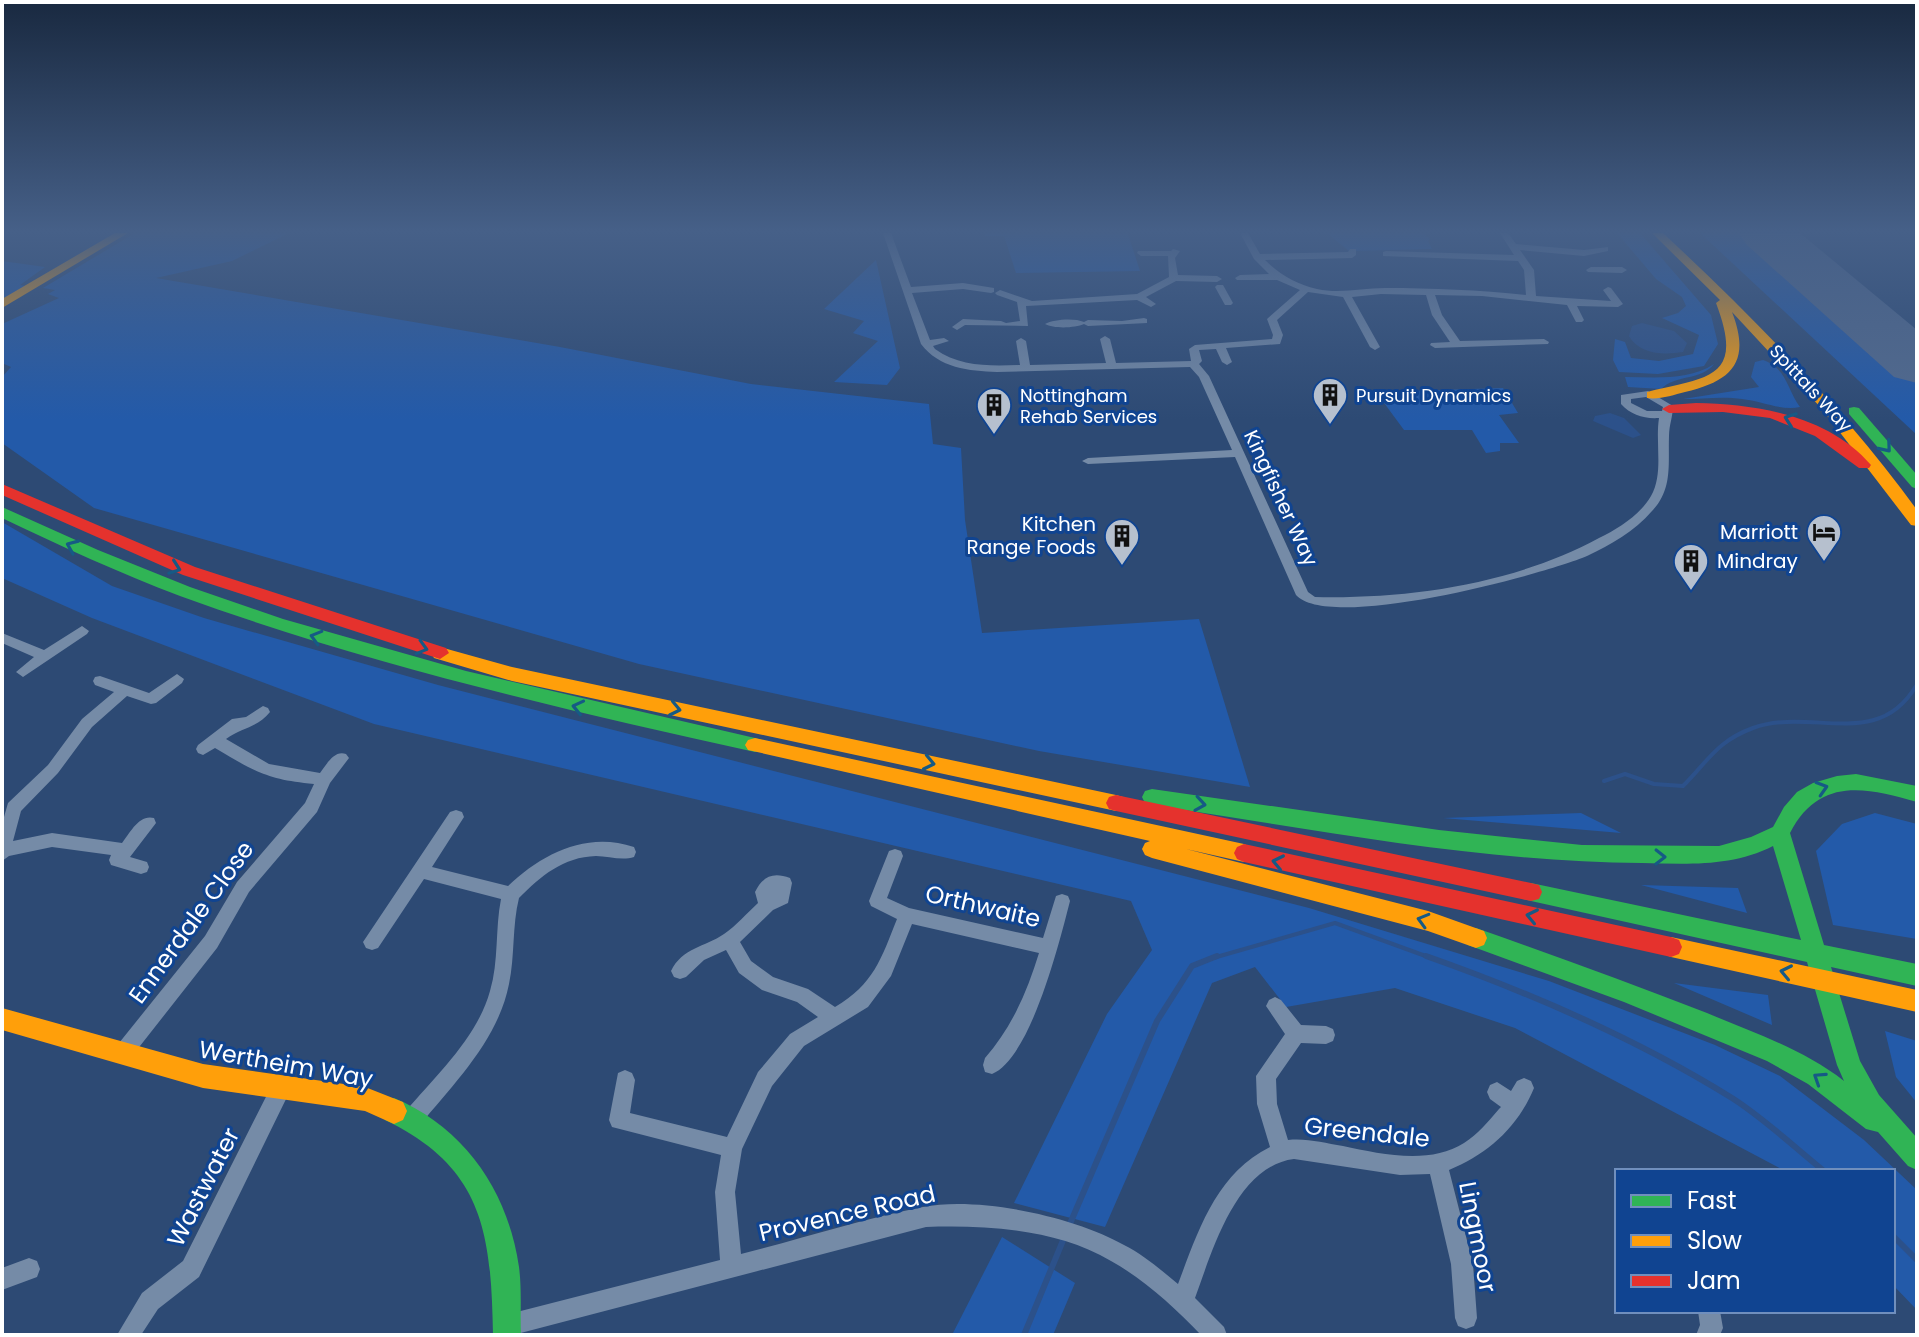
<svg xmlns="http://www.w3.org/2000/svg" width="1919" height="1337" font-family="Poppins,sans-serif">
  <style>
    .green { fill: #235aa9 }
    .water { fill: #2c518a }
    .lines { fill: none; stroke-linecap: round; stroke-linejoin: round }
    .stream-far1 { stroke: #2c518a; stroke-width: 4 }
    .stream { stroke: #2c518a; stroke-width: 6 }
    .runway { fill: #526a8e; fill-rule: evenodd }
    .street { fill: #758ba7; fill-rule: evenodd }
    .fast { fill: #30b455; fill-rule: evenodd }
    .slow { fill: #ff9f0a; fill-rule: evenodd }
    .jam { fill: #e5322d; fill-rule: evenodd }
    .oneway { stroke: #165a85 }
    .labels { text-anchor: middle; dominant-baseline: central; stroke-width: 6; stroke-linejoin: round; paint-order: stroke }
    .far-street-label { font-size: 18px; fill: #fff; stroke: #104491 }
    .far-poi-label { font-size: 18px; fill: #fff; stroke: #104491; text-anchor: start }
    .street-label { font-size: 20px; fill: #fff; stroke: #104491 }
    .poi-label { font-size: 20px; fill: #fff; stroke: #104491; text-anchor: end }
    .near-street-label { font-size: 24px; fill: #fff; stroke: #104491 }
  </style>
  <rect width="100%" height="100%" fill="#2d4a74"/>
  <!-- green -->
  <g class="green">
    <path d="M135 233H289L232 261 156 278 560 347 751 384 929 404 933 444 961 448 965 520 982 633 1199 619 1250 787 1039 751 639 664 94 508 2 443V377L11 367 2 363V324L59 298 48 294 55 290 43 288Z"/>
    <path d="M985 233 1128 234 1140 271 1016 273 1004 236H985Z"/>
    <path d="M1327 233H1424L1430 239 1428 241 1432 249 1349 251Z"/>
    <path d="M1617 233H1640L1711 315 1718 344 1704 366 1658 374 1619 372 1613 360 1615 339 1625 342 1631 358 1659 361 1693 354 1699 335 1662 318 1678 313 1686 306 1682 297 1656 279Z"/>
    <path d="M1700 233H1745L1917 383V435Z"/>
    <path d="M876 260 900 368 887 385 834 382 878 341 853 333 864 321 824 309Z"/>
    <path d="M2 261 45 267 20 285 31 287 2 301Z"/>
    <path d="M1763 360C1787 368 1787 390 1800 407 1781 411 1762 401 1742 399 1723 396 1702 399 1683 399L1759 387 1751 377 1755 362Z"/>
    <path d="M1714 364C1701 381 1676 374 1661 389L1628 387 1625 377C1655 377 1688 381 1714 364Z"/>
    <path d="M1503 388 1518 413 1499 415 1519 443H1500V451L1486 453 1472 430H1404L1376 392Z"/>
    <path d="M2 522 112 586 204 618 438 685 1309 908 1549 981 1715 1045 1780 1076 1864 1140 1917 1190V1310L1893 1285V1171H1785L1515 1028 1395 988 1286 1007 1255 967 1212 983 1105 1227 1014 1203 1107 1014 1152 950 1131 901 374 724 92 618 2 578Z"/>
    <path d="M1581 813 1621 833 1443 818Z"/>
    <path d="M1875 813 1917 824V939L1833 925 1816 851 1842 824Z"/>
    <path d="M1641 885 1738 888 1747 913Z"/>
    <path d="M1674 983 1768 995 1772 1025Z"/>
    <path d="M1885 1031 1917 1041V1103L1896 1077Z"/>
    <path d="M1002 1237 1075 1283 1053 1335H952Z"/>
  </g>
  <!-- water -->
  <g class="water">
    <path d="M1642 323 1674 331 1687 343 1683 352C1665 355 1640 355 1629 336L1632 326Z"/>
    <path d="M1610 413 1624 418 1641 435 1633 438 1593 421 1595 416Z"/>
  </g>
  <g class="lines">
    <!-- stream-far1 -->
    <g class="stream-far1">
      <path d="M1604 781 1625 774 1654 784 1683 786C1708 761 1717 741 1753 728 1812 707 1877 751 1916 686"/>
      <path d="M1213 958 1335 923 1431 958"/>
    </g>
    <!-- stream -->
    <g class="stream">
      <path d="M1426 956C1531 993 1637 1039 1732 1098 1765 1119 1794 1147 1824 1171"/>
      <path d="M1069 1226 1157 1021 1192 966 1217 956"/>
      <path d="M1893 1236 1917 1260"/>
      <path d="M1024 1335 1064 1238"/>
    </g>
    <!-- runway -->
    <path class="runway" d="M1739 233H1800L1917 330V383L1894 377 1747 245Z"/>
    <!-- street -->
    <g class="street">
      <path d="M883 233H891L911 287 963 283 994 288V292L991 293 963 289 912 293 930 340 944 338 949 341 933 346 935 349C960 367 990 366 1020 365L1016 341 1021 338 1026 341 1030 365 1106 363 1100 339 1105 336 1110 339 1116 363 1191 361 1189 349 1195 345 1272 339 1273 335 1267 319 1300 290 1277 280H1237L1235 278 1240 275 1269 274 1254 259 1240 233H1248L1260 254 1348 252 1350 249H1356V255L1352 258 1265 260C1280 275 1296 284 1317 289 1340 294 1362 288 1385 288 1432 288 1479 290 1526 295L1524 270 1518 261 1383 256V252L1386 251 1514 255 1500 233H1508L1516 244 1584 250 1608 247V251L1584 256 1520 250 1534 270 1536 296 1611 301 1603 290 1608 287 1611 288 1623 304 1618 307 1577 306 1584 320 1582 322H1576L1567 305 1482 296 1435 295 1442 315 1460 341 1544 339 1549 342 1548 344 1435 348 1430 345 1431 343 1450 342 1432 315 1426 295 1381 294 1352 297 1380 347 1375 350 1370 347 1343 297 1308 292 1277 320 1283 335 1280 344 1226 348 1232 362 1227 365 1222 362 1216 349 1199 350 1202 361 1199 364 1209 376 1308 592 1315 597C1410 599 1514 584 1599 538 1618 529 1640 515 1651 496 1664 473 1655 444 1659 418 1644 419 1631 415 1621 404V395L1648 391 1673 406C1673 416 1669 425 1669 436 1668 464 1673 489 1652 511 1635 531 1610 545 1587 556 1542 575 1329 632 1296 595L1235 457 1088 464 1082 461 1088 458 1232 450 1199 377 1190 367 997 372C969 371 939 368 921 344ZM1646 397 1663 407 1662 411H1647L1631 403V399Z"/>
      <path d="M1173 249 1180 251 1175 258 1178 275 1217 276 1222 279 1217 282 1176 281 1146 297 1156 304 1151 307 1137 300 1026 306 1028 326 965 325 957 330 952 327 963 319 1001 321 1006 323 1020 321 1017 302 997 295 995 293 1000 290 1032 301 1137 294 1169 277 1168 256H1141L1137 253 1138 251H1171Z"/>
      <path d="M1591 267H1622L1627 270 1622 273 1588 272 1586 270Z"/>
      <path d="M1217 285H1223L1233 303 1231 305H1225L1215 287Z"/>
      <path d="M1144 318 1147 319V323L1088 326 1084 324C1075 328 1054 329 1045 324 1054 319 1075 318 1084 322L1088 320 1122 321Z"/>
      <path d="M82 626 89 631 87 634 23 677 16 672 34 657 2 643V633L44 650Z"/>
      <path d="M177 674 184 679 182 683 156 703 151 704 127 696 92 727 58 773 21 811 13 841 52 833 122 843C130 833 139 814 154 818L156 823 130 857 147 862 149 867 147 872 141 874 111 865 109 860 111 855 52 847 9 856 2 861V824L8 803 48 765 82 719 114 692 95 685 93 681 95 677 100 676 149 693Z"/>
      <path d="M263 706 268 708 270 712C257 728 243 727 226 739L269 764 320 773C327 764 334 750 346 754L349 758 330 783 317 812 249 892 217 948 129 1060 122 1063 115 1060 113 1054 115 1048 205 936 237 882 305 803 314 784C267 780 254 771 215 748L203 755 198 753 196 749 198 745 232 719 246 717Z"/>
      <path d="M456 810 462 812 464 817 432 867 508 886C542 854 586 831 634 847L636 852 634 857C622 861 608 856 596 856 563 857 541 876 519 898 512 926 515 956 509 984 498 1040 455 1082 420 1125L413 1128 406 1125 403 1118 406 1111C437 1074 477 1038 490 991 499 961 495 929 501 899L424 879 378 948 372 950 366 948 363 942 450 812Z"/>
      <path d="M895 849 901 851 903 856 887 898 909 908 1043 938 1056 896 1062 894 1068 896 1070 901C1060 940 1031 1058 992 1074L985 1072 983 1065 985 1058C1012 1027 1027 992 1039 953L912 924 891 976 868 1007 804 1046 772 1086 742 1149 735 1192 741 1254C801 1239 862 1219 923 1207 979 1196 1075 1217 1124 1245 1144 1255 1161 1270 1178 1284 1198 1231 1216 1174 1270 1147L1257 1104 1256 1076 1285 1034 1266 1006 1269 1000 1275 997 1281 1000 1301 1025 1326 1026 1333 1029 1335 1035 1333 1041 1326 1044 1301 1043 1276 1079 1277 1104 1288 1140C1307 1138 1324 1143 1343 1146 1380 1154 1430 1165 1464 1143 1478 1134 1488 1122 1499 1109L1501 1107 1490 1099 1487 1092 1490 1085 1497 1082 1511 1091 1517 1081 1524 1078 1531 1081 1534 1088C1518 1127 1488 1154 1449 1170L1473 1264 1477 1318 1474 1326 1466 1329 1458 1326 1455 1318 1451 1264 1430 1174 1400 1175 1294 1159C1236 1166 1212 1252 1195 1298L1224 1327 1227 1335H1201C1174 1307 1145 1280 1111 1261 1057 1229 987 1225 926 1227L513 1335 501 1333 498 1325 501 1317 509 1314 720 1260 715 1192 721 1155 612 1127 609 1120 618 1073 625 1070 632 1073 635 1080 630 1113 727 1137 758 1072 790 1034 818 1017 797 1002 762 990 739 973 726 950 704 960 686 977 680 979 674 977 671 971C682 948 705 947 724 934 736 926 747 913 758 903L755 892C763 876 773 872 790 878L792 883 788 903 773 910 740 942 751 961 773 977 808 989 835 1007C874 984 881 959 897 919L871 906 869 901 889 851Z"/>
      <path d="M281 1078 288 1081 291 1088 288 1095 199 1277 158 1309 141 1335H117L142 1293 183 1261 274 1081Z"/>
      <path d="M29 1258 37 1261 40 1269 37 1277 2 1290V1268Z"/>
      <path d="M1698 1311H1720L1723 1328 1720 1335H1696L1700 1325Z"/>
    </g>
    <!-- fast -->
    <g class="fast">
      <path d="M1854 407 1859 408 1917 475V489L1912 487 1849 414V408Z"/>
      <path d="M2 507 98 550 190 587 283 619 466 671 755 738 762 740 765 745 762 750 755 752C561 709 367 664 180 596 119 573 61 546 2 518Z"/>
      <path d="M1856 774 1917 786V802C1865 787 1819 777 1790 833L1824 945 1917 964V986L1831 967 1860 1061 1879 1095 1917 1138V1170L1908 1166 1878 1132 1866 1129 1808 1084 1767 1061 1624 1002 1468 945 1465 938 1468 931 1476 928C1553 955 1630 983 1707 1013 1754 1033 1803 1049 1844 1081L1837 1065 1807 962 1531 901 1523 899 1520 892 1523 885 1531 883 1801 940 1773 846C1732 867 1688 864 1642 863 1478 862 1314 829 1152 805L1145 803 1142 797 1145 791 1152 789 1439 830 1582 845 1719 846 1751 837 1773 827 1784 807 1797 792 1813 783 1837 776Z"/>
      <path d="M394 1098C465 1128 508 1191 519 1267 522 1290 520 1313 521 1335H493C491 1235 485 1168 385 1120L381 1111 385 1102Z"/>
    </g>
    <!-- slow -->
    <g class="slow">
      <path d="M115 233H128L2 308V299Z"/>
      <path d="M1652 233H1663C1755 319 1843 408 1917 510V526L1911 525 1822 409 1732 312C1751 361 1733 381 1685 392 1673 395 1659 400 1647 398V392C1709 377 1745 379 1716 303L1720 300Z"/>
      <path d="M440 647 512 667 1116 795 1123 797 1126 803 1123 809 1116 811 512 681 434 658 431 653 434 648Z"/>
      <path d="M755 738 1244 844 1251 847 1254 853 1251 859 1244 862 1186 849 1428 911 1484 931 1487 938 1484 945 1476 948 1428 931 1152 858 1145 855 1142 849 1145 843 1150 841 748 750 745 745 748 740Z"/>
      <path d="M1671 937 1917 990V1012L1671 957 1663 954 1660 947 1663 940Z"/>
      <path d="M2 1008 203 1064 365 1087 403 1102 407 1111 403 1120 394 1124 365 1111 203 1088 2 1030Z"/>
    </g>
    <!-- jam -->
    <g class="jam">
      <path d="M1696 403C1758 404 1829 416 1871 465L1869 468H1859L1815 436 1770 418 1723 412 1669 413 1662 409 1669 405Z"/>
      <path d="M2 484 195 567 446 648 449 653 440 659 183 575 2 495Z"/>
      <path d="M1116 795 1531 883 1539 885 1542 892 1539 899 1531 901 1116 811 1109 809 1106 803 1109 797Z"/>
      <path d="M1244 844 1671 937 1679 940 1682 947 1679 954 1671 957 1244 862 1237 859 1234 853 1237 847Z"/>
    </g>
  </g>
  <!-- one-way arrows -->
  <defs><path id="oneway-chevron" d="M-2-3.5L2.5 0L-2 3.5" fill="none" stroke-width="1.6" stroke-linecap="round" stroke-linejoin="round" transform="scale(2)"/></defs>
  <g class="oneway">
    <use href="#oneway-chevron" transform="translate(1790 419) rotate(-160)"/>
    <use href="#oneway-chevron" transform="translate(1886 447) rotate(50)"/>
    <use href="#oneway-chevron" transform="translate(72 546) rotate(-157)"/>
    <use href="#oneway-chevron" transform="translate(175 568) rotate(20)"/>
    <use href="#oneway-chevron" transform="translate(316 637) rotate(-164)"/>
    <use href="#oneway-chevron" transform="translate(422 648) rotate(16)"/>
    <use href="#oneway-chevron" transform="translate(578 707) rotate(-167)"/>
    <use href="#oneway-chevron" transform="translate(675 709) rotate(12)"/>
    <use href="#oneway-chevron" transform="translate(929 763) rotate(12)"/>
    <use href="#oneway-chevron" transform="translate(1822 788) rotate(-17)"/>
    <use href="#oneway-chevron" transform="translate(1200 804) rotate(9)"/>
    <use href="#oneway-chevron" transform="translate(1660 857) rotate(1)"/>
    <use href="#oneway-chevron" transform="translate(1278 862) rotate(-168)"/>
    <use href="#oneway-chevron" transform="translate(1532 916) rotate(-168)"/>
    <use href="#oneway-chevron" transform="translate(1423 920) rotate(-164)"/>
    <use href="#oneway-chevron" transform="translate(1786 972) rotate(-168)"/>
    <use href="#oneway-chevron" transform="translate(1819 1078) rotate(-147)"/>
  </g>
  <!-- sky -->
  <linearGradient id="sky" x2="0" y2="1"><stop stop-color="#192940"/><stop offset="0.55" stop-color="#466088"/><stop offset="1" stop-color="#466088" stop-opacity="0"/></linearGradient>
  <rect width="1919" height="420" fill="url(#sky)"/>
  <!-- icons -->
  <defs>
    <g id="building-pin" transform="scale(1.8)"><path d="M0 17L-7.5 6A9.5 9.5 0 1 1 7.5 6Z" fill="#b6c0ce" stroke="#104491"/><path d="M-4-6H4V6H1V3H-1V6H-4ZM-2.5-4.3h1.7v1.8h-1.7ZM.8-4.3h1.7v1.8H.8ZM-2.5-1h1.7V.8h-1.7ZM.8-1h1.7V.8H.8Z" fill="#111"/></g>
    <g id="hotel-pin" transform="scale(1.8)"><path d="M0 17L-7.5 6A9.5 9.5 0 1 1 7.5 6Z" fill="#b6c0ce" stroke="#104491"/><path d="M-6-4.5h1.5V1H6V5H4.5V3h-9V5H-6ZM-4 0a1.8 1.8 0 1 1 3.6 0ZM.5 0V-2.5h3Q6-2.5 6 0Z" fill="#111"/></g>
  </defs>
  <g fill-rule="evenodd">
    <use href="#building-pin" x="1330" y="395"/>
    <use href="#building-pin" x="994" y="405"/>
    <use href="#hotel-pin" x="1824" y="532"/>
    <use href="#building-pin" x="1122" y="536"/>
    <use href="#building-pin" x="1691" y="561"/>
  </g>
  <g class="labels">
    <!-- far-street labels -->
    <g class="far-street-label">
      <text transform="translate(1811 388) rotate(47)">Spittals Way</text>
    </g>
    <!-- far-poi labels -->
    <g class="far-poi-label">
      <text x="1020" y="395">Nottingham<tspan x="1020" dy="21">Rehab Services</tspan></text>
      <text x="1356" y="395">Pursuit Dynamics</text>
    </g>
    <!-- street labels -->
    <g class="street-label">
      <text transform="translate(1281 498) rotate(65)">Kingfisher Way</text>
    </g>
    <!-- poi labels -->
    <g class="poi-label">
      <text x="1096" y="524">Kitchen<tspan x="1096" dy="23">Range Foods</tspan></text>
      <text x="1798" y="532">Marriott</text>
      <text x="1717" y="561" text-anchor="start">Mindray</text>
    </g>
    <!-- near-street labels -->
    <g class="near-street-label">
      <text transform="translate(983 906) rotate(13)">Orthwaite</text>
      <text transform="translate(191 922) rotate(-54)">Ennerdale Close</text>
      <text transform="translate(286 1064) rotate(10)">Wertheim Way</text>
      <text transform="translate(1367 1132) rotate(6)">Greendale</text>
      <text transform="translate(203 1187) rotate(-63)">Wastwater</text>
      <text transform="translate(847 1213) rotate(-13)">Provence Road</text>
      <text transform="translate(1478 1237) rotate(79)">Lingmoor</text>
    </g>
  </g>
  <!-- border -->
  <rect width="1919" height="1337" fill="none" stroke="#ffffff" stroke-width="8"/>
  <!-- legend -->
  <rect x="1615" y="1169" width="280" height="144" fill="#104491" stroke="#708fbd" stroke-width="2"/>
  <rect x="1631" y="1195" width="40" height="12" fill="#30b455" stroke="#708fbd" stroke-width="2"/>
  <text x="1687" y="1209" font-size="24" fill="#ffffff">Fast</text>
  <rect x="1631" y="1235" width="40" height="12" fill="#ff9f0a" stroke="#708fbd" stroke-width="2"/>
  <text x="1687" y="1249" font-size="24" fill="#ffffff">Slow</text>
  <rect x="1631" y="1275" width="40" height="12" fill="#e5322d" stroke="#708fbd" stroke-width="2"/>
  <text x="1687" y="1289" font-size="24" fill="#ffffff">Jam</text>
</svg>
